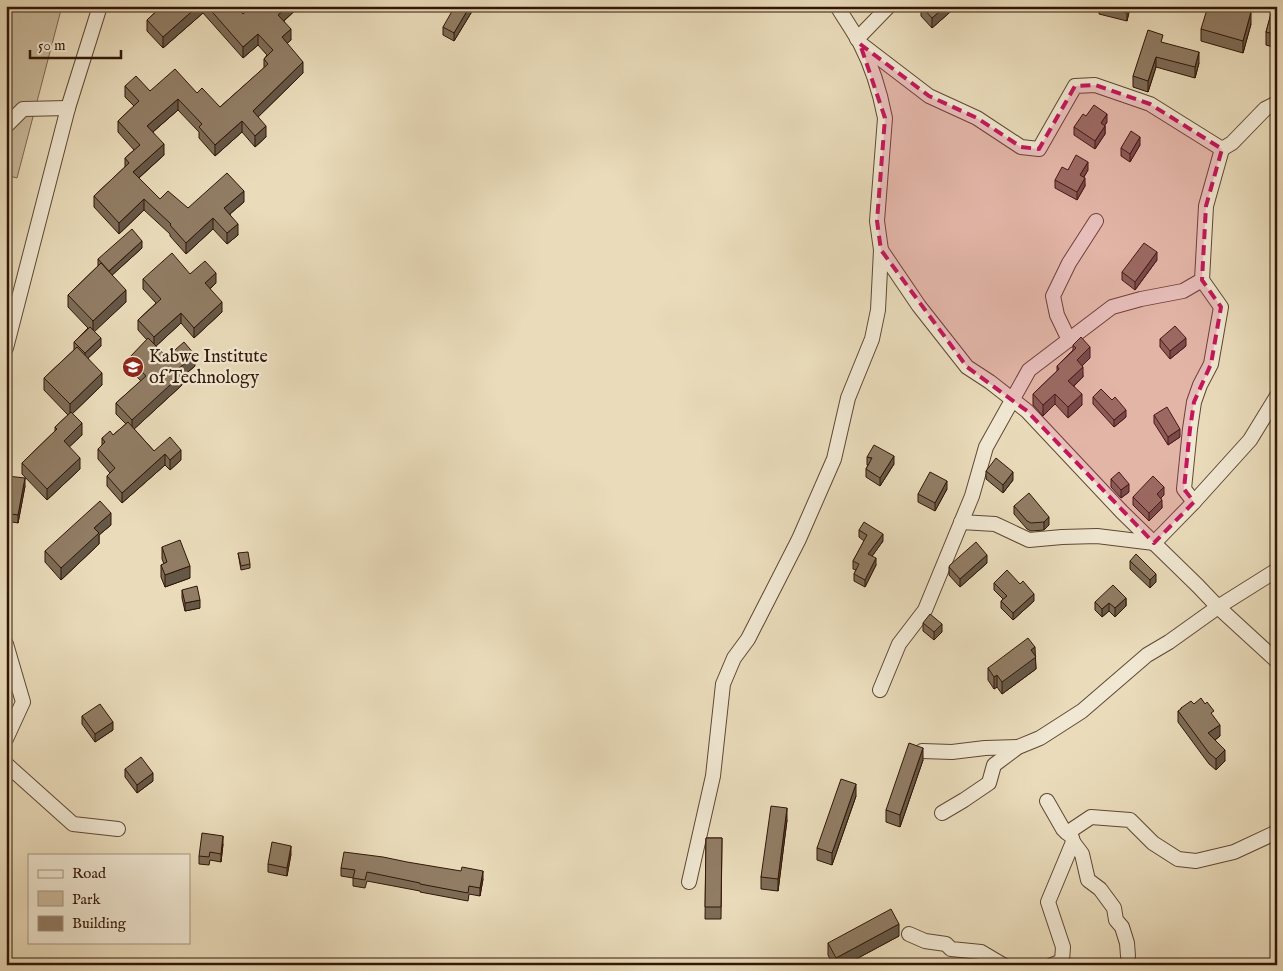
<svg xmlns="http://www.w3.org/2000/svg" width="1283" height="971" font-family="'IM FELL English',serif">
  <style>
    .green { fill: #caba9c; stroke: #7d6852 }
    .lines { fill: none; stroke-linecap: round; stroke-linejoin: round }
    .minor-casing { stroke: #5e4834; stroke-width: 16 }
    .minor { stroke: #f1e8d3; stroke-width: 14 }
    .wall { fill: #7d6c57; stroke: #301607 }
    .shaded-wall { fill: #665847; stroke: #301607 }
    .building { fill: #917d65; stroke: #301607 }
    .marked { fill: #c2185b; fill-opacity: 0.2; stroke: #c2185b; stroke-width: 4; stroke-dasharray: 10 6; stroke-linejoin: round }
    .labels { text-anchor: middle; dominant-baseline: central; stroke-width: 4.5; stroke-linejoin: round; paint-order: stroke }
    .poi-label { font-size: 18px; fill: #301607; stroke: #f1e8d3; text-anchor: start }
  </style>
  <rect width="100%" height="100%" fill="#eadcbb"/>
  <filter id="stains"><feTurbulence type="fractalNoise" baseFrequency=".004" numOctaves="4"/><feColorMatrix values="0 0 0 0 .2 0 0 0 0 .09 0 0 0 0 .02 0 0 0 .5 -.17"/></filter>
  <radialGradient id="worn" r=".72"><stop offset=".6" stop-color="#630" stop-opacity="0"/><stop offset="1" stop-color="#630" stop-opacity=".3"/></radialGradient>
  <!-- green -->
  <path class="green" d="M6 6H62L17 178 6 175Z"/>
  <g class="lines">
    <!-- minor casing -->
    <g class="minor-casing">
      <g id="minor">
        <path d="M837 6C845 19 853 31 860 43 872 66 880 92 885 118L877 221 881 250 919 306 967 367 990 382 1027 411 1122 512 1198 586 1218 607 1277 661"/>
        <path d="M857 39 889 6"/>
        <path d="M861 44 929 96 977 118 1021 147 1039 149 1075 86 1095 85 1150 104 1222 149 1232 143 1265 109 1273 105 1277 106"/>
        <path d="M6 126 23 109 68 108"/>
        <path d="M1069 340 1057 315 1053 296 1069 263 1096 221"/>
        <path d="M6 348 68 108 100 6"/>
        <path d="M1194 502 1184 489 1190 429 1194 402 1200 385 1211 364 1221 307 1202 280"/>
        <path d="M961 522 995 524 1029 540 1062 537 1097 536 1154 543 1194 502 1250 440 1277 396"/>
        <path d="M6 644 23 702 6 739"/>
        <path d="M880 690 899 644 925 610 972 496 986 447 1029 370 1112 307 1141 299 1183 291 1202 280 1206 206 1222 149"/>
        <path d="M922 751 952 752 985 748 1018 747"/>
        <path d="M6 764 73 824 118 829"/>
        <path d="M1047 801 1063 829 1067 833 1091 817 1130 820 1153 843 1178 859 1196 861 1234 852 1277 832"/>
        <path d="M942 813 964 800 989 783 994 765 1018 747 1040 738 1082 711 1147 655 1169 642 1218 607 1277 570"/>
        <path d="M1073 842 1082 854 1088 880 1100 889 1114 908 1116 920 1122 927 1127 943 1128 956"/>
        <path d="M689 882 713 776 723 684 734 658 748 639 799 539 834 459 848 398 872 339 878 310 881 250"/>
        <path d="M909 934 925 941 946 944 951 949 981 952 1003 965"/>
        <path d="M1052 965 1062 961 1063 947 1048 902 1073 842 1072 838 1069 831"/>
      </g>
    </g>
    <!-- minor -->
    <use href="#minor" class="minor"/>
  </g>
  <!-- wall -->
  <g class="wall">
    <path d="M160 6H236L243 14 300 6 284 21 291 40 287 43 303 73 258 117 266 137 255 147 242 132 215 156 199 138V132L178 110 153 132 164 155 139 178 160 199 188 208 244 202 230 214 238 235 227 244 213 229 186 254 170 236V234L144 210 119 234 94 207V196L125 167V158L134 150 118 132V121L134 106 125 97V86L150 91 197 93 220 107 264 68V59L267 55 258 45 243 58 203 13 163 48 147 31V20L161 7Z"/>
    <path d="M471 6V13L454 41 443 35V27Z"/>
    <path d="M921 6H957L932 28 921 16Z"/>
    <path d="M1099 6H1130L1127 21 1099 14Z"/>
    <path d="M1270 6H1277V71L1273 70V57L1276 48 1266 45V32L1273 7Z"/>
    <path d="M1251 24 1243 53 1201 41V29Z"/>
    <path d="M1163 43 1199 63 1195 78 1156 67 1148 92 1133 87V76Z"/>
    <path d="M1086 116 1107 122 1105 125V134L1095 149 1074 135V127Z"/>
    <path d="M1140 145 1130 162 1121 156V148Z"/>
    <path d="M1068 170H1088L1084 177 1085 186 1077 200 1055 188V180Z"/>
    <path d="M1277 177V188L1275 187V179Z"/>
    <path d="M142 248 112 275 126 302 94 331 101 346 88 358 102 385 72 414 82 435 69 447 80 469 47 500 22 474V463L55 431V427L68 415 44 390V378L74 350V342L88 328 68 307V295L98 266V259Z"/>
    <path d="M1157 260 1135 290 1122 280V272Z"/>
    <path d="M190 274 216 283 210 289 222 312 194 338 181 323 156 346 167 357 195 366 182 377V385L134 429 154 451 181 460 170 470 165 465 122 503 107 486V476L110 473 98 459V449L102 445V438L113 435 126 424 116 414V403L141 381 129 369V358L147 340 138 330V320L156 303 143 289V279Z"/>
    <path d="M1160 339 1186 346 1170 359 1160 347Z"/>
    <path d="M1073 345 1090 358 1082 366 1083 377 1074 386 1082 405 1068 418 1055 404 1043 416 1033 405V394L1057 371V366L1073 350Z"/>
    <path d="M1093 397 1126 417 1114 427 1093 404Z"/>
    <path d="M1154 415 1180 437 1168 445 1154 423Z"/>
    <path d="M867 457 894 464 880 486 866 477V469L868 465H867Z"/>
    <path d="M986 471 1013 480 1003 493 986 479Z"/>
    <path d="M1111 479 1129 492 1121 498 1111 487Z"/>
    <path d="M6 480 25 486 18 523 6 521Z"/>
    <path d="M947 489 935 511 918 502V494Z"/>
    <path d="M1164 495 1161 498 1162 508 1149 521 1133 505V497Z"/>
    <path d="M1014 506 1049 525 1044 530 1031 531 1027 529 1014 514Z"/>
    <path d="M111 525 99 535V544L61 580 45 562V551Z"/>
    <path d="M859 530 883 541 872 556 876 565 865 587 854 581V574L856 570 853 569V561L864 541 859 537Z"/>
    <path d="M162 547 190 578 165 587 161 577V565L164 564 162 559Z"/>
    <path d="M238 553 250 564V568L241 570Z"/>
    <path d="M1130 561 1156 582 1150 588 1130 569Z"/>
    <path d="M987 563 960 587 949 575V567Z"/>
    <path d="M994 583 1034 601 1013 620 1001 608V601L1003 599 994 590Z"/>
    <path d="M182 590 200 608 185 611 182 598Z"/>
    <path d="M1126 598V606L1115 617 1109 611 1102 617 1095 610V602Z"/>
    <path d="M923 623 942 632 934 640 923 631Z"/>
    <path d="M1035 655 1036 669 1002 694 997 687 994 689 988 680V668Z"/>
    <path d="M1194 704 1214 717 1220 736 1215 740 1225 761 1216 770 1209 764 1178 722V711L1181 710V708Z"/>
    <path d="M82 716 113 730 95 742 82 724Z"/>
    <path d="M923 760 900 827 886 822V810Z"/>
    <path d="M125 769 153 781 137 793 125 777Z"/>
    <path d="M856 796 832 865 817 860V848Z"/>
    <path d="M787 820 778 891 761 889V877Z"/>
    <path d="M706 838H722L721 919H705Z"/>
    <path d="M223 844 221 862 210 860 209 865 199 864V856Z"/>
    <path d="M291 854 287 876 268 872V864Z"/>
    <path d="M341 868 483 879 480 896 469 894 468 901 420 892V891L367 881 365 888 353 886V878L341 876Z"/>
    <path d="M899 936 845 965H833L828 955V943Z"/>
  </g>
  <!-- shaded-wall -->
  <g class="shaded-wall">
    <path d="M198 6H203V13L163 48V37Z"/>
    <path d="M288 6H300L278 26V15Z"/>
    <path d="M470 6H471V13L454 41V33Z"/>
    <path d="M946 6H957L932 28V18Z"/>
    <path d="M1128 6H1130V9L1127 21V13Z"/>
    <path d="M1251 12V24L1243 53V41Z"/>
    <path d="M291 29V40L282 48V37Z"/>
    <path d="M258 34V45L243 58V47Z"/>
    <path d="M1199 52V63L1195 78V67Z"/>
    <path d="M1156 57V67L1148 92V81Z"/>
    <path d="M303 62V73L253 122V111Z"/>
    <path d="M178 99V110L147 137V126Z"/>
    <path d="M1107 114V122L1101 131V123Z"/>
    <path d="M242 121V132L215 156V145Z"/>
    <path d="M266 126V137L255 147V136Z"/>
    <path d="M1105 126V134L1095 149V141Z"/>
    <path d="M1140 137V145L1130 162V154Z"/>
    <path d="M164 144V155L133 183V172Z"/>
    <path d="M1088 162V170L1080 183V175Z"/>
    <path d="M1085 178V186L1077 200V192Z"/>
    <path d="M244 191V202L224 219V208Z"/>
    <path d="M144 199V210L119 234V223Z"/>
    <path d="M213 218V229L186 254V243Z"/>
    <path d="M238 224V235L227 244V233Z"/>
    <path d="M142 241V248L109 278V271Z"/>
    <path d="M1157 252V260L1135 290V282Z"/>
    <path d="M216 273V283L205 293V283Z"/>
    <path d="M126 290V302L93 333V321Z"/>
    <path d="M222 302V312L194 338V328Z"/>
    <path d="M181 313V323L154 348V337Z"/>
    <path d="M101 338V346L85 361V353Z"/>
    <path d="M1186 338V346L1170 359V351Z"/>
    <path d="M1090 347V358L1077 371V360Z"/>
    <path d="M195 355V366L182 377V385L132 431V420L178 369Z"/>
    <path d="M1083 367V377L1068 391V381Z"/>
    <path d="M102 373V385L70 416V404Z"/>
    <path d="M1055 394V404L1043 416V405Z"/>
    <path d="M1082 394V405L1068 418V407Z"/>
    <path d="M1126 410V417L1114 427V420Z"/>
    <path d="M82 423V435L64 452V441Z"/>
    <path d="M1180 429V437L1168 445V437Z"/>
    <path d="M181 450V460L170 470V460Z"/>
    <path d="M165 454V465L122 503V493Z"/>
    <path d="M894 456V464L880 486V478Z"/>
    <path d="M80 458V469L47 500V489Z"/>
    <path d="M1013 472V480L1003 493V485Z"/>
    <path d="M25 478V486L18 523V515Z"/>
    <path d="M947 481V489L935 511V503Z"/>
    <path d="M1129 484V492L1121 498V490Z"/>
    <path d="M1164 487V495L1157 502V494Z"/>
    <path d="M1162 500V508L1149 521V513Z"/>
    <path d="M111 513V525L99 535V544L61 580V568L94 528Z"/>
    <path d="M1049 517V525L1044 530V522Z"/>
    <path d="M883 534V541L868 562V554Z"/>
    <path d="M987 555V563L960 587V579Z"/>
    <path d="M876 558V565L865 587V580Z"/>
    <path d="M190 566V578L165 587V575Z"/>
    <path d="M1156 574V582L1150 588V580Z"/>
    <path d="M1034 594V601L1013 620V613Z"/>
    <path d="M1126 598V606L1115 617V608Z"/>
    <path d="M200 600V608L185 611V603Z"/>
    <path d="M1109 603V611L1102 617V609Z"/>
    <path d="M942 624V632L934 640V632Z"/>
    <path d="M1035 647 1036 669 1002 694V682L1031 650Z"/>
    <path d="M997 675V687L994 689V677Z"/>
    <path d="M113 722V730L95 742V734Z"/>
    <path d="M1220 725V736L1208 745V733Z"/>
    <path d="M923 748V760L900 827V815Z"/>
    <path d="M1225 750V761L1216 770V759Z"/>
    <path d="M153 773V781L137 793V785Z"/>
    <path d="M856 784V796L832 865V853Z"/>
    <path d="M787 808V820L778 891V879Z"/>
    <path d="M223 836V844L221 862V854Z"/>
    <path d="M291 846V854L287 876V868Z"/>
    <path d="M483 871V879L480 896V888Z"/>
    <path d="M899 924V936L845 965H836V958Z"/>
  </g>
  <!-- building -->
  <g class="building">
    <path d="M162 6H198L163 37 147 20Z"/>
    <path d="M207 6H236L243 14 252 6H288L278 15 291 29 282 37 303 62 253 111 266 126 255 136 242 121 215 145 199 127 202 124 178 99 147 126 164 144 133 172 160 199 168 191 188 208 227 173 244 191 224 208 238 224 227 233 213 218 186 243 170 225 171 224 144 199 119 223 94 196 129 163 125 158 140 145 118 121 139 101 125 86 136 76 150 91 175 69 197 93 202 88 220 107 268 64 264 59 273 50 258 34 243 47Z"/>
    <path d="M455 6H470L454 33 443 27Z"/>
    <path d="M921 6H946L932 18Z"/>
    <path d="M1100 6H1128L1127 13Z"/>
    <path d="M1208 6H1230L1251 12 1243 41 1201 29Z"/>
    <path d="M1273 6H1277V35L1266 32Z"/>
    <path d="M1148 30 1163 35 1161 42 1199 52 1195 67 1156 57 1148 81 1133 76Z"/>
    <path d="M1277 44V58L1273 57Z"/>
    <path d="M1094 105 1107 114 1101 123 1105 126 1095 141 1074 127 1083 114 1086 116Z"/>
    <path d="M1131 131 1140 137 1130 154 1121 148Z"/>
    <path d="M1076 155 1088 162 1080 175 1085 178 1077 192 1055 180 1062 167 1068 170Z"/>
    <path d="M132 229 142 241 109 271 98 259Z"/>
    <path d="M1144 243 1157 252 1135 282 1122 272Z"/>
    <path d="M172 253 190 274 205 261 216 273 205 283 222 302 194 328 181 313 154 337 138 320 161 299 143 279Z"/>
    <path d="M101 263 126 290 93 321 68 295Z"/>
    <path d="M1175 326 1186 338 1170 351 1160 339Z"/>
    <path d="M90 327 101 338 85 353 74 342Z"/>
    <path d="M1081 337 1090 347 1077 360 1083 367 1068 381 1082 394 1068 407 1055 394 1043 405 1033 394 1059 369 1057 366 1076 348 1073 345Z"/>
    <path d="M148 338 167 357 184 342 195 355 178 369 182 374 132 420 116 403 146 376 129 358Z"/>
    <path d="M77 347 102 373 70 404 44 378Z"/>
    <path d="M1101 389 1112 400 1115 397 1126 410 1114 420 1093 397Z"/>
    <path d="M1167 407 1180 429 1168 437 1154 415Z"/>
    <path d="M71 412 82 423 64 441 80 458 47 489 22 463 57 429 55 427Z"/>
    <path d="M128 422 154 451 170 437 181 450 170 460 165 454 122 493 107 476 115 468 98 449 105 442 102 438 110 431 113 435Z"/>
    <path d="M874 445 894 456 880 478 866 469 872 458 867 457Z"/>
    <path d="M996 458 1013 472 1003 485 986 471Z"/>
    <path d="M930 472 947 481 935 503 918 494Z"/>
    <path d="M1119 472 1129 484 1121 490 1111 479Z"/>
    <path d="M7 476 25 478 18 515 6 513V480Z"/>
    <path d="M1153 476 1164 487 1157 494 1162 500 1149 513 1133 497Z"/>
    <path d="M1029 493 1049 517 1044 522 1031 523 1027 521 1014 506Z"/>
    <path d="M100 501 111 513 94 528 99 533 61 568 45 551Z"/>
    <path d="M864 522 883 534 868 554 876 558 865 580 854 574 859 564 853 561 867 535 859 530Z"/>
    <path d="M180 540 190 566 165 575 161 565 167 562 162 547Z"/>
    <path d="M976 542 987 555 960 579 949 567 950 565Z"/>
    <path d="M248 552 250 564 241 566 238 553Z"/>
    <path d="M1136 554 1156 574 1150 580 1130 561Z"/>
    <path d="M1007 570 1020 584 1023 581 1034 594 1013 613 1001 601 1007 596 994 583Z"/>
    <path d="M1113 585 1126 598 1115 608 1109 603 1102 609 1095 602Z"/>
    <path d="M197 586 200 600 185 603 182 590Z"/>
    <path d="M930 614 942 624 934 632 923 623Z"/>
    <path d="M1028 638 1035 647 1031 650 1036 657 1002 682 997 675 994 677 988 668Z"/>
    <path d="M1201 698 1205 704 1207 702 1214 711 1211 713 1220 725 1208 733 1225 750 1216 759 1209 753 1178 711 1181 709V708L1191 701 1194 704Z"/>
    <path d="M100 704 113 722 95 734 82 716Z"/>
    <path d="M909 743 923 748 900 815 886 810Z"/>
    <path d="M141 757 153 773 137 785 125 769Z"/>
    <path d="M841 779 856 784 832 853 817 848Z"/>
    <path d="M771 806 787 808 778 879 761 877Z"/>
    <path d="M202 833 223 836 221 854 210 852 209 857 199 856Z"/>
    <path d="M706 838H722L721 907H705Z"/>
    <path d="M272 842 291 846 287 868 268 864Z"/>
    <path d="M344 852 383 857 407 862 461 871 462 867 483 871 480 888 469 886 468 893 420 884V883L367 872 365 880 353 878 355 870 341 868Z"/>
    <path d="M891 909 899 924 836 958 828 943Z"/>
    <path d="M828 960 831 965H818Z"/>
  </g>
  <!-- marked area -->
  <path class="marked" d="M860 44 929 96 977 118 1021 147 1039 149 1075 86 1095 85 1150 104 1222 149 1206 206 1202 280 1221 307 1211 364 1194 402 1190 429 1184 489 1194 502 1154 543 1027 411 967 367 881 250 877 221 885 118Z"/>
  <!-- icons -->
  <defs>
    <g id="school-disc" transform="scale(1.125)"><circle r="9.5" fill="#8f2418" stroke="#f1e8d3"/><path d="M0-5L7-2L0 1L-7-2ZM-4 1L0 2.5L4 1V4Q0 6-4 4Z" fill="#fff"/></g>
  </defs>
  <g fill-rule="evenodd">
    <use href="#school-disc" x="133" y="367"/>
  </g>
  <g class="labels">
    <!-- poi labels -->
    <g class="poi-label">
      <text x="149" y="357">Kabwe Institute<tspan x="149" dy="21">of Technology</tspan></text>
    </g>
  </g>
  <!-- margin -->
  <rect width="1283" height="971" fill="none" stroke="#eadcbb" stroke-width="25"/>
  <rect x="8" y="8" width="1268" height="956" fill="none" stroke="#301607" stroke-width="2.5"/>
  <rect x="12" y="12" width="1258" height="946" fill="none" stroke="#301607"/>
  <!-- legend -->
  <rect x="28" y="854" width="162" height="90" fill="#f1e8d3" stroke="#a49481"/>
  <rect x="38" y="870" width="25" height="8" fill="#f1e8d3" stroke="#a49481"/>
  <text x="72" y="878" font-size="15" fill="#301607">Road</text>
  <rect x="38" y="891" width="25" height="15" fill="#caba9c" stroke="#a49481"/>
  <text x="72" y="904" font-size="15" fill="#301607">Park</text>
  <rect x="38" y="916" width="25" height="15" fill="#917d65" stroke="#a49481"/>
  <text x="72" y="928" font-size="15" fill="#301607">Building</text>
  <!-- scale -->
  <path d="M30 50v8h91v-8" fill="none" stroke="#301607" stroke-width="2.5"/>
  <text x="38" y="50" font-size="15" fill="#301607" stroke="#f1e8d3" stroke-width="4" paint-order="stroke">50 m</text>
  <rect width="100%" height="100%" filter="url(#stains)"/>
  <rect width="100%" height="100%" fill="url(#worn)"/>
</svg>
